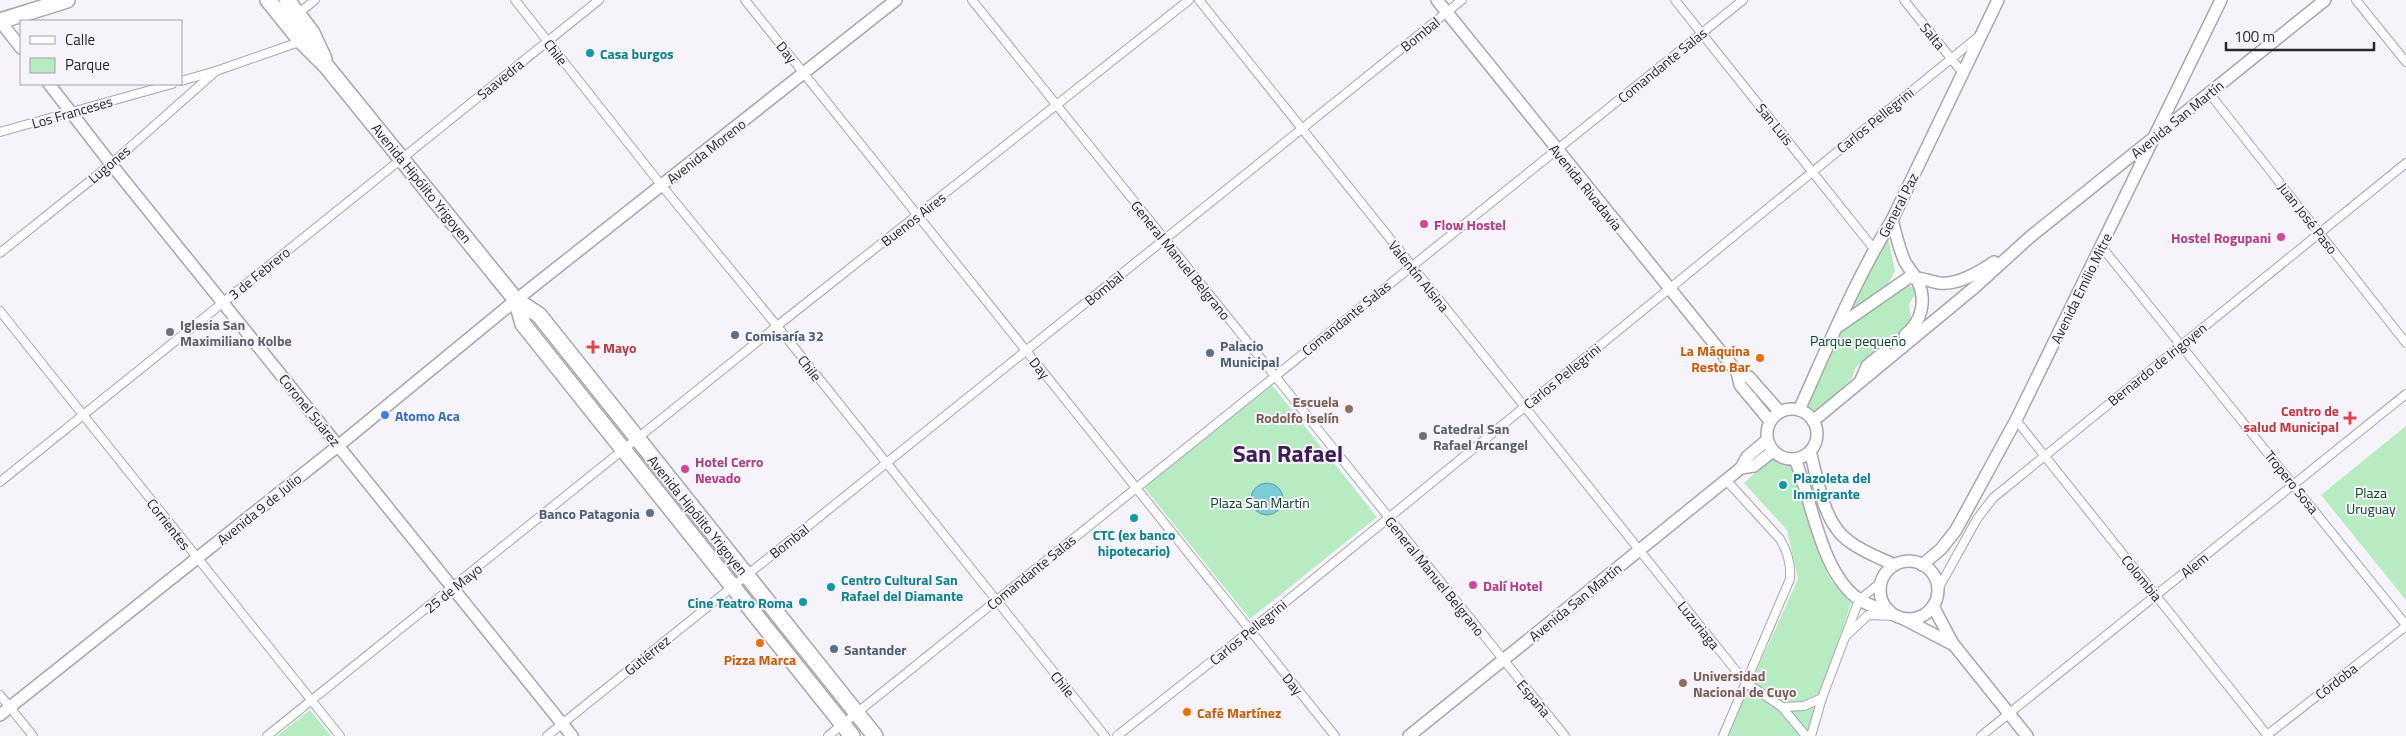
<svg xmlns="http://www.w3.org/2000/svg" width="2406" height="736" font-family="'Titillium Web',sans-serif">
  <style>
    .green { fill: #b7ebc2 }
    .water { fill: #7bccd9; stroke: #629aa4 }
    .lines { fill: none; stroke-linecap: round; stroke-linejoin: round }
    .street-casing { stroke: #a8a5ad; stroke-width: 10 }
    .secondary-casing { stroke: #a8a5ad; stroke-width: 14 }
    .highway-casing { stroke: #a8a5ad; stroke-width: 18 }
    .street { stroke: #fff; stroke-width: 8 }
    .secondary { stroke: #fff; stroke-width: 11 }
    .highway { stroke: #fff; stroke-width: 15 }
    .culture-dot { fill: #0f9aa8; stroke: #f6f3fb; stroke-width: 2 }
    .hotel-dot { fill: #d1479c; stroke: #f6f3fb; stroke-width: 2 }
    .worship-dot { fill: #6b7280; stroke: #f6f3fb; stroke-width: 2 }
    .service-dot { fill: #5c6f8a; stroke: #f6f3fb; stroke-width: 2 }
    .health-dot { fill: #e0444e; stroke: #f6f3fb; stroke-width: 2 }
    .food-dot { fill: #e8710a; stroke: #f6f3fb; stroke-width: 2 }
    .education-dot { fill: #8d6e63; stroke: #f6f3fb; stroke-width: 2 }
    .shop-dot { fill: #3f7fe0; stroke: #f6f3fb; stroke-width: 2 }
    .labels { text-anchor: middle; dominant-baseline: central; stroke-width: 4; stroke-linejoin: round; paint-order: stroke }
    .street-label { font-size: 14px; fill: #29272a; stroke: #f6f3fb }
    .culture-label { font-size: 14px; font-weight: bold; fill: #0d838f; stroke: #f6f3fb; text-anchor: start }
    .hotel-label { font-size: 14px; font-weight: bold; fill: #b23c85; stroke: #f6f3fb; text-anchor: start }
    .worship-label { font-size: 14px; font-weight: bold; fill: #5b616d; stroke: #f6f3fb; text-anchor: start }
    .service-label { font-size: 14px; font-weight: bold; fill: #4e5e75; stroke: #f6f3fb; text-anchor: start }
    .park-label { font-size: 14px; fill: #094923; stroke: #f6f3fb }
    .health-label { font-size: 14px; font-weight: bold; fill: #be3a42; stroke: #f6f3fb; text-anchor: start }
    .food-label { font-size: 14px; font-weight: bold; fill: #c56008; stroke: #f6f3fb; text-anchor: end }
    .education-label { font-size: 14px; font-weight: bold; fill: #785e54; stroke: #f6f3fb; text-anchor: end }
    .shop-label { font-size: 14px; font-weight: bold; fill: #366cbe; stroke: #f6f3fb; text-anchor: start }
    .town-label { font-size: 24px; font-weight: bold; fill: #3d1d55; stroke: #f6f3fb }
  </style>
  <rect width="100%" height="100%" fill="#f6f3fb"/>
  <!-- green -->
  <g class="green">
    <path d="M1888 237 1895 271 1885 289 1850 310 1883 239Z"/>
    <path d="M1906 284 1914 288 1915 294 1909 304 1911 323 1856 367 1852 378 1814 415 1804 408 1837 328Z"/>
    <path d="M1271 384 1377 517 1250 619 1143 486Z"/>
    <path d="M2406 426V600L2321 495Z"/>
    <path d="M1774 456 1793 468C1805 503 1810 539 1827 572 1832 584 1843 594 1851 603L1807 736H1727L1798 579 1787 530 1744 483Z"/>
    <path d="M310 710 331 736H277Z"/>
  </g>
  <!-- water -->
  <circle class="water" cx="1267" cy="499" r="16"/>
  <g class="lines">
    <!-- street casing -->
    <g class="street-casing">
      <g id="street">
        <path d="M515 0 662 186 777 326 1105 736"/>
        <path d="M745 0 1335 736"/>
        <path d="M972 0 1565 736"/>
        <path d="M1199 0 1745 682 1782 707 1806 736"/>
        <path d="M1675 0 1874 249"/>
        <path d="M1904 0 1962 72"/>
        <path d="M2356 0 2406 62"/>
        <path d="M295 16 315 0"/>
        <path d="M181 81 216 71 302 41"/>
        <path d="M2209 93 2406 343"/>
        <path d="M0 132 172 84"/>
        <path d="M2101 246 2406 625"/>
        <path d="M0 253 111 164 216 71"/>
        <path d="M0 311 340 736"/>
        <path d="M2016 420 2268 736"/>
        <path d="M0 482 599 0"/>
        <path d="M1937 591 1977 519 1993 498 2406 163"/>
        <path d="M1847 635 1868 615 1896 616"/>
        <path d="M0 695 33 736"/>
        <path d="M1782 707 1804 706 1822 698"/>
        <path d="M267 736 777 326 1189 0"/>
        <path d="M547 736 1462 0"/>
        <path d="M828 736 1743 0"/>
        <path d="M1117 736 1250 631 1979 36"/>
        <path d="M1723 736 1790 579C1791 565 1788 552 1780 539L1726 480"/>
        <path d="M1811 736 1822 698 1859 600 1880 583"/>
        <path d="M1981 736 2406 394"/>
        <path d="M2266 736 2406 626"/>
      </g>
    </g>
    <!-- secondary casing -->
    <g class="secondary-casing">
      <g id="secondary">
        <path d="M1437 0 1721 352 1737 372 1749 377 1780 412"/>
        <path d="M0 21 21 48"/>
        <path d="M49 84 111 164 572 736"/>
        <path d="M1892 220C1896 234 1899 249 1905 262 1909 269 1915 275 1918 282 1927 301 1921 323 1905 335"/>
        <path d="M1836 328 1908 278C1920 276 1927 281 1939 283 1958 285 1978 273 1994 262"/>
        <path d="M1737 372 1740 385 1770 421"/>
        <path d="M1861 380 1867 366 1885 351"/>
        <circle cx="1792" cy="434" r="25"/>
        <path d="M1799 410C1828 346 1855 280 1892 220L1998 0"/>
        <path d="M1813 421 1975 287 2030 237 2325 0"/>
        <path d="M1810 451C1818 480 1823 524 1850 542 1863 552 1880 558 1895 565"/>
        <path d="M1795 459C1812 500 1821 575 1860 600 1869 606 1879 608 1889 611"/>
        <path d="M1741 468 1754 466 1773 451"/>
        <circle cx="1909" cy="590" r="29"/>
        <path d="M1922 565 1941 549 1956 530 2016 420 2221 0"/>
        <path d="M1933 606 1953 644"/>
        <path d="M1904 619 1954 645 2027 736"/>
        <path d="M0 715 338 446 516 300 896 0"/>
        <path d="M1409 736 1741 468 1747 457 1767 440"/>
      </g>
    </g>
    <!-- highway casing -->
    <g class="highway-casing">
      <g id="highway">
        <path d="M268 0 301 41 327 67 516 300 539 315 875 736"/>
        <path d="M287 0 312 33 324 59"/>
        <path d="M0 21 67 0"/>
        <path d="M516 300 523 324 852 736"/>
      </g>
    </g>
    <!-- street -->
    <use href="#street" class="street"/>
    <!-- secondary -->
    <use href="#secondary" class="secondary"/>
    <!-- highway -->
    <use href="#highway" class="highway"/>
  </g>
  <!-- markers -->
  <g class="culture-dot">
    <circle cx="590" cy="53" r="5"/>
    <circle cx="1783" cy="485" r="5"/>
    <circle cx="1134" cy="518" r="5"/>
    <circle cx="831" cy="587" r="5"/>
    <circle cx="803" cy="602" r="5"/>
  </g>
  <g class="hotel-dot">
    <circle cx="1424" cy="224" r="5"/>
    <circle cx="2281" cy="237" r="5"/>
    <circle cx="685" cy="469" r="5"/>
    <circle cx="1473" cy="585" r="5"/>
  </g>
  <g class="worship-dot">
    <circle cx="170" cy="332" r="5"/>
    <circle cx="1423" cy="436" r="5"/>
  </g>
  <g class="service-dot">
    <circle cx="735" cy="335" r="5"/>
    <circle cx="1210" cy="353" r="5"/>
    <circle cx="650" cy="513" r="5"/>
    <circle cx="834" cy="649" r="5"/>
  </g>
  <g class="health-dot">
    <path d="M590.5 339.5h5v5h5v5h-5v5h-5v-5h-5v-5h5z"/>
    <path d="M2347.5 410.5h5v5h5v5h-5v5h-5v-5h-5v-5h5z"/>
  </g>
  <g class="food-dot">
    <circle cx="1760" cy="358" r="5"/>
    <circle cx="760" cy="643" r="5"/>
    <circle cx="1187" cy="712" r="5"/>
  </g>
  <g class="education-dot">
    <circle cx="1349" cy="409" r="5"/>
    <circle cx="1683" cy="683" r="5"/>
  </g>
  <circle class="shop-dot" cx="385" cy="415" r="5"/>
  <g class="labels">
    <!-- street labels -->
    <g class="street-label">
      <text transform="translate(1420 34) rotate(-39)">Bombal</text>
      <text transform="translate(1933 36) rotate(51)">Salta</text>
      <text transform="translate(556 52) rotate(52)">Chile</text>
      <text transform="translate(787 52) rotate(51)">Day</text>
      <text transform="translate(1662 65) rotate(-39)">Comandante Salas</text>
      <text transform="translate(500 79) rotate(-39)">Saavedra</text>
      <text transform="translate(72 112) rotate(-16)">Los Franceses</text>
      <text transform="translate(2177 119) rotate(-39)">Avenida San Martín</text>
      <text transform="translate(1875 120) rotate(-39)">Carlos Pellegrini</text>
      <text transform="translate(1775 124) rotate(51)">San Luis</text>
      <text transform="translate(706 151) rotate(-38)">Avenida Moreno</text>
      <text transform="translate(109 164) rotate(-40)">Lugones</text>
      <text transform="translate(422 183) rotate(51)">Avenida Hipólito Yrigoyen</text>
      <text transform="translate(1586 187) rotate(51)">Avenida Rivadavia</text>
      <text transform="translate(1898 205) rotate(-63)">General Paz</text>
      <text transform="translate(2308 218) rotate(52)">Juan José Paso</text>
      <text transform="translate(913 219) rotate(-38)">Buenos Aires</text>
      <text transform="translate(1181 260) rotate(51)">General Manuel Belgrano</text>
      <text transform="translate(259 273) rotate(-39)">3 de Febrero</text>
      <text transform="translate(1419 276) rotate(51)">Valentín Alsina</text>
      <text transform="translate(1104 288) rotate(-39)">Bombal</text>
      <text transform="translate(2081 288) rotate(-64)">Avenida Emilio Mitre</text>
      <text transform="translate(1346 318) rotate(-39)">Comandante Salas</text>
      <text transform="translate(2157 364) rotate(-39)">Bernardo de Irigoyen</text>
      <text transform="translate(810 368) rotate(52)">Chile</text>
      <text transform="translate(1040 368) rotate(51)">Day</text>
      <text transform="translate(1562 376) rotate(-39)">Carlos Pellegrini</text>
      <text transform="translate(310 410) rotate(51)">Coronel Suárez</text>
      <text transform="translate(2292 482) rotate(51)">Tropero Sosa</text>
      <text transform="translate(259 509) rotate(-39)">Avenida 9 de Julio</text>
      <text transform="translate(698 515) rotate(51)">Avenida Hipólito Yrigoyen</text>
      <text transform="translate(169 524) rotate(52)">Corrientes</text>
      <text transform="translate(789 541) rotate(-38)">Bombal</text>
      <text transform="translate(2194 565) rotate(-39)">Alem</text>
      <text transform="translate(1031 572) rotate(-39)">Comandante Salas</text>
      <text transform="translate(1435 576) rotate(51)">General Manuel Belgrano</text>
      <text transform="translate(2142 578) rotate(51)">Colombia</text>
      <text transform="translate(453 588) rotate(-39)">25 de Mayo</text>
      <text transform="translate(1575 602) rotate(-39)">Avenida San Martín</text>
      <text transform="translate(1699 625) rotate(51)">Luzuriaga</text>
      <text transform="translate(1248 632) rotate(-39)">Carlos Pellegrini</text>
      <text transform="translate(647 655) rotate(-39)">Gutiérrez</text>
      <text transform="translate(2336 681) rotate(-38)">Córdoba</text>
      <text transform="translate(1063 684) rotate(51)">Chile</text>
      <text transform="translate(1293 684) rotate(51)">Day</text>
      <text transform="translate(1534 698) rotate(50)">España</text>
    </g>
    <!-- culture labels -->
    <g class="culture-label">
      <text x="600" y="53">Casa burgos</text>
      <text x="1793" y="477">Plazoleta del<tspan x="1793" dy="16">Inmigrante</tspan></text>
      <text x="1134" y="534" text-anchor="middle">CTC (ex banco<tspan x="1134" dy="16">hipotecario)</tspan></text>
      <text x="841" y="579">Centro Cultural San<tspan x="841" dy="16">Rafael del Diamante</tspan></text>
      <text x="793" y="602" text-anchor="end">Cine Teatro Roma</text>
    </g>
    <!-- hotel labels -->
    <g class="hotel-label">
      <text x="1434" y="224">Flow Hostel</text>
      <text x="2271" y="237" text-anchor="end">Hostel Rogupani</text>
      <text x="695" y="461">Hotel Cerro<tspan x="695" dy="16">Nevado</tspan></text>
      <text x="1483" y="585">Dalí Hotel</text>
    </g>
    <!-- worship labels -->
    <g class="worship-label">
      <text x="180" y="324">Iglesia San<tspan x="180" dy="16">Maximiliano Kolbe</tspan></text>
      <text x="1433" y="428">Catedral San<tspan x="1433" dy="16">Rafael Arcangel</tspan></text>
    </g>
    <!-- service labels -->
    <g class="service-label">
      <text x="745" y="335">Comisaría 32</text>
      <text x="1220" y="345">Palacio<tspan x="1220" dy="16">Municipal</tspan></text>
      <text x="640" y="513" text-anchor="end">Banco Patagonia</text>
      <text x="844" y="649">Santander</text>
    </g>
    <!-- park labels -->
    <g class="park-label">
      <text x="1858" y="340">Parque pequeño</text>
      <text x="2371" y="492">Plaza<tspan x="2371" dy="16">Uruguay</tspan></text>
      <text x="1260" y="502">Plaza San Martín</text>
    </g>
    <!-- health labels -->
    <g class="health-label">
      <text x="603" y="347">Mayo</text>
      <text x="2339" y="410" text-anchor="end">Centro de<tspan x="2339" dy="16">salud Municipal</tspan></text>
    </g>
    <!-- food labels -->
    <g class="food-label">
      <text x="1750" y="350">La Máquina<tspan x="1750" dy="16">Resto Bar</tspan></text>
      <text x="760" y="659" text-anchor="middle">Pizza Marca</text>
      <text x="1197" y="712" text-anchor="start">Café Martínez</text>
    </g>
    <!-- education labels -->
    <g class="education-label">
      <text x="1339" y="401">Escuela<tspan x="1339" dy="16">Rodolfo Iselín</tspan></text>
      <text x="1693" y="675" text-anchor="start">Universidad<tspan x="1693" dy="16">Nacional de Cuyo</tspan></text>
    </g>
    <!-- shop labels -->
    <g class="shop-label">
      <text x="395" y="415">Atomo Aca</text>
    </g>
    <!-- town labels -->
    <g class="town-label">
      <text x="1288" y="453">San Rafael</text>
    </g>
  </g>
  <!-- legend -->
  <rect x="20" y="20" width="162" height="65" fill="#f6f3fb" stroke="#a4a1a7"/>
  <rect x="30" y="36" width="25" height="8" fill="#ffffff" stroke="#a4a1a7"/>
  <text x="65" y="45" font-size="15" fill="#29272a">Calle</text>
  <rect x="30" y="58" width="25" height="15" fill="#b7ebc2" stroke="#a4a1a7"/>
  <text x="65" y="70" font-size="15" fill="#29272a">Parque</text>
  <!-- scale -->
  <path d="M2226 42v8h148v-8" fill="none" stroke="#29272a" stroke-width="2.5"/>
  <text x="2234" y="42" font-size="15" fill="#29272a" stroke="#f6f3fb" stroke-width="4" paint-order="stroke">100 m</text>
</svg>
